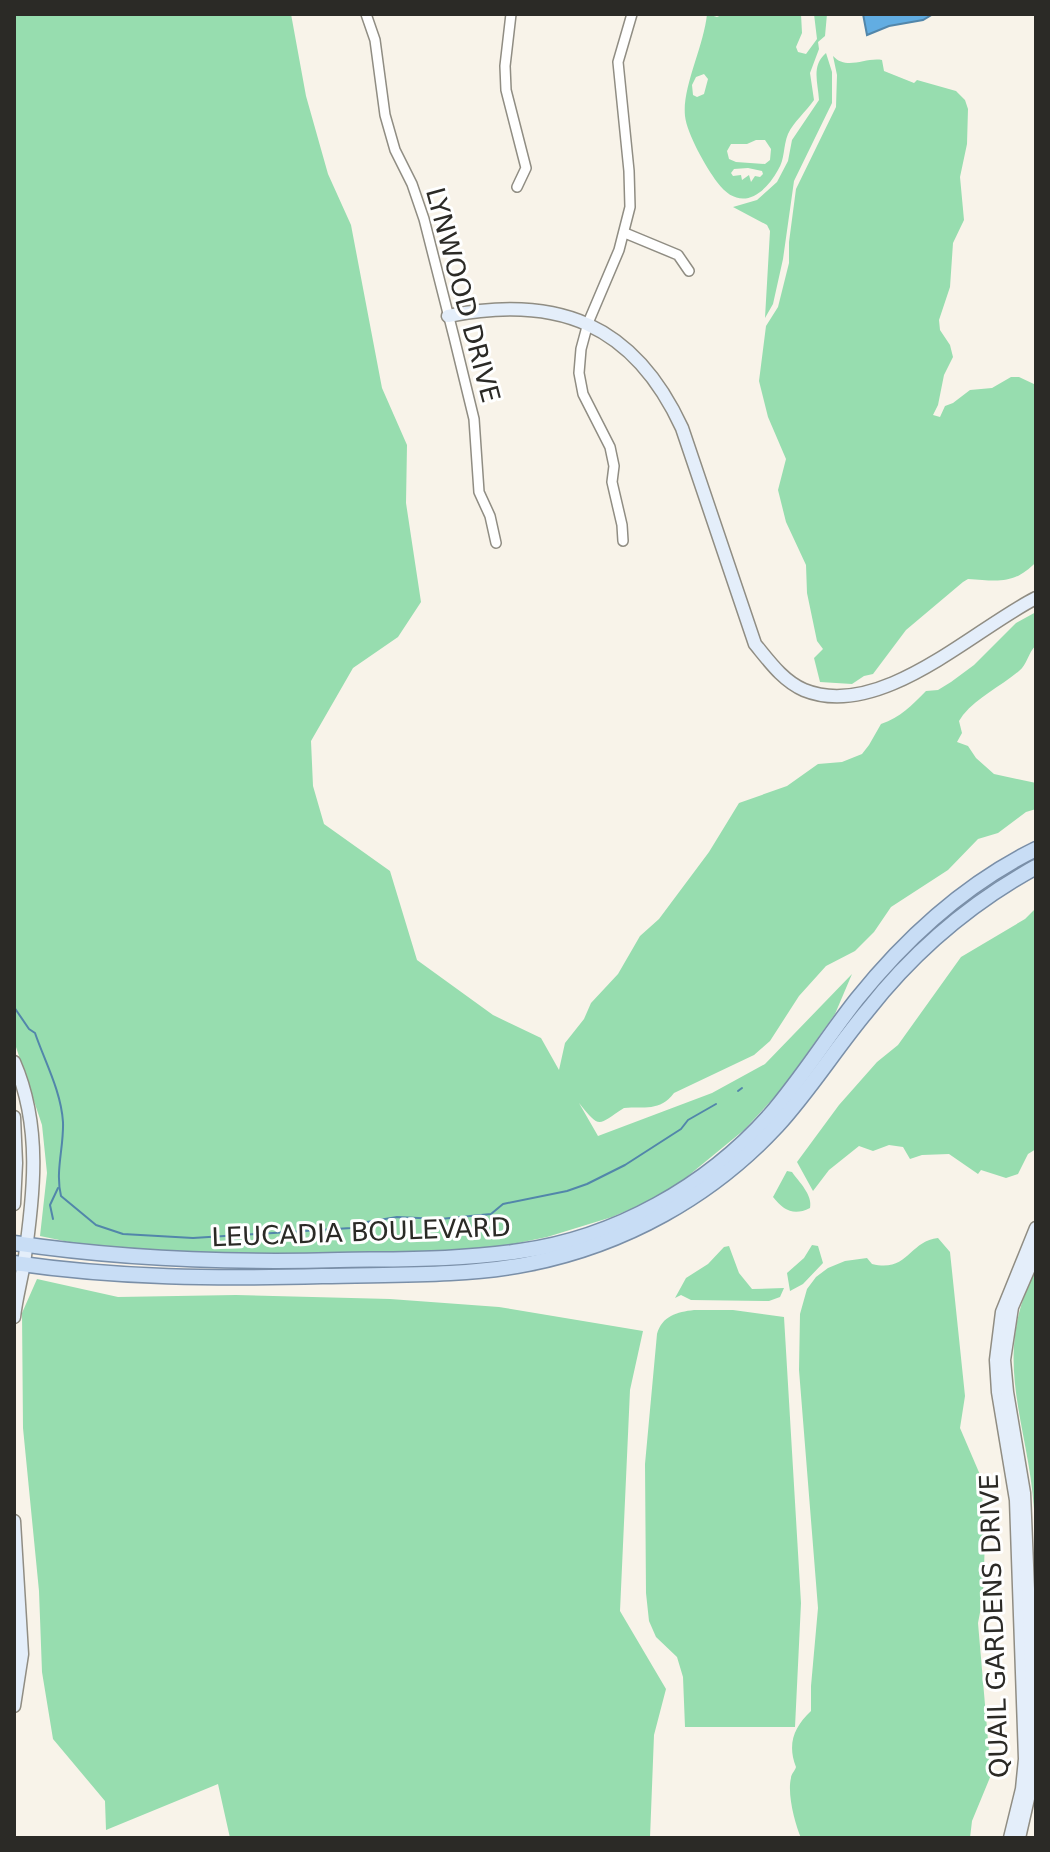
<svg xmlns="http://www.w3.org/2000/svg" width="1050" height="1852" font-family="'DejaVu Sans',sans-serif">
  <style>
    .green { fill: #97ddaf; fill-rule: evenodd }
    .water { fill: #62ade2; stroke: #5286aa; stroke-width: 2 }
    .lines { fill: none; stroke-linecap: round; stroke-linejoin: round }
    .stream { stroke: #5286aa; stroke-width: 2 }
    .street-casing { stroke: #908d83; stroke-width: 12 }
    .secondary-casing { stroke: #908d83; stroke-width: 15 }
    .primary-casing { stroke: #7a8fa8; stroke-width: 17 }
    .street { stroke: #fff; stroke-width: 9 }
    .secondary { stroke: #e4eefa; stroke-width: 12 }
    .primary { stroke: #c8ddf5; stroke-width: 14 }
    .labels { text-anchor: middle; dominant-baseline: central; stroke-width: 6; stroke-linejoin: round; paint-order: stroke }
    .street-label { font-size: 26px; fill: #2b2a26; stroke: #fff }
  </style>
  <rect width="100%" height="100%" fill="#f8f3e9"/>
  <!-- green -->
  <g class="green">
    <path d="M14 14H291L306 96 328 174 351 225 382 388 407 445 406 503 421 602 398 637 353 668 311 741 313 786 324 824 390 871 417 960 493 1015 541 1038 559 1070 565 1043 584 1019 591 1003 618 974 640 936 659 919 709 852 739 803 787 786 818 764 842 762 862 754 869 745 881 724C901 717 911 706 926 691L938 690 951 682 974 665 1016 623 1036 612V645C1028 653 1027 665 1019 671 1000 687 979 696 963 715L959 721 962 733 957 742 968 746 976 758 994 774 1036 783V809L1026 812 998 833 978 839 948 870 891 907 874 932 855 951 826 966 799 996 770 1041 754 1055 674 1093C660 1112 644 1106 624 1108 597 1125 601 1130 579 1103L598 1136 712 1093 765 1064 852 974 835 1014 781 1090 744 1130 666 1194 612 1217 547 1237 484 1250 305 1257H202L98 1248 40 1236 47 1173 42 1125 14 1041Z"/>
    <path d="M707 14 717 17 724 14H801L802 33 796 47 798 52 806 54 817 39 814 14H827L825 36 818 42 819 49 810 73 814 100C806 112 794 121 788 134 783 146 785 159 778 170 763 197 739 212 717 182 706 167 687 134 685 116 682 87 704 46 707 14ZM704 74 708 79 704 94 697 97 693 95 692 85 696 77ZM756 140H765L771 149 770 160 765 164 736 162 729 159 727 151 731 144H747ZM748 168 762 171 763 174 760 177 755 176 751 182 749 175 742 180 741 175 733 176 731 173 734 169Z"/>
    <path d="M826 53 832 72V103L794 181 783 259 773 304 765 318 770 231 767 225 733 207 757 200 777 182 788 161 792 140 819 100C818 82 811 66 826 53Z"/>
    <path d="M833 56C847 71 865 57 882 60L884 71 914 83 917 80 956 91 965 100 968 109 967 144 960 177 964 220 953 243 950 287 939 320 940 330 950 345 953 357 944 375 938 405 933 415 940 417 945 406 953 403 970 390 992 388 1011 377H1019L1036 385V562C1014 585 998 581 968 579L963 582 906 630 873 674 864 676 852 684 820 682 814 658 823 649 817 641 807 593 806 565 786 522 778 490 786 459 768 417 759 381 766 326 778 307 789 263V242L796 189 836 107 837 75Z"/>
    <path d="M1036 908V1149L1028 1154 1018 1174 1006 1178 981 1170 978 1174 949 1154 922 1155 910 1159 903 1147 889 1145 873 1151 859 1146 829 1170 813 1191 797 1162 839 1105 877 1062 898 1045 961 957 1025 919Z"/>
    <path d="M787 1171 792 1172C799 1182 813 1195 810 1208 794 1216 784 1211 773 1197Z"/>
    <path d="M938 1238 950 1252 965 1396 960 1428 981 1477 985 1539 983 1597 978 1623 991 1775 972 1821 970 1838H801C795 1824 787 1794 791 1778 791 1774 795 1771 796 1767 787 1744 794 1727 811 1711V1686L818 1608 799 1370 800 1314 807 1289 816 1277 828 1268 845 1261 867 1258 872 1264C908 1273 909 1241 938 1238Z"/>
    <path d="M812 1245 818 1246 823 1263 803 1284 790 1291 787 1273 804 1258Z"/>
    <path d="M729 1246 739 1273 752 1289 784 1288 780 1297 769 1301 691 1300 681 1295 675 1298 686 1278 708 1264 724 1247Z"/>
    <path d="M1036 1270V1625C1034 1586 1036 1547 1034 1509 1028 1421 990 1356 1036 1270Z"/>
    <path d="M37 1279 118 1297 236 1295 390 1299 499 1307 643 1331 630 1390 620 1611 666 1689 654 1735 650 1838H230L218 1784 106 1830 105 1801 53 1739 42 1672 39 1591 23 1428 22 1313Z"/>
    <path d="M694 1310H733L784 1317 801 1603 795 1727H685L683 1677 677 1657 656 1637 649 1621 646 1593 645 1464 657 1334C662 1316 677 1312 694 1310Z"/>
  </g>
  <!-- water -->
  <path class="water" d="M863 14H933L923 20 889 26 867 35Z"/>
  <g class="lines">
    <!-- stream -->
    <g class="stream">
      <path d="M14 1007 29 1029 35 1033C45 1062 61 1091 63 1122 64 1147 55 1171 61 1196L96 1225 123 1234 193 1238 351 1228 367 1222 397 1217 440 1219 491 1214 503 1204 567 1191 587 1184 625 1165 681 1129 688 1120 716 1104"/>
      <path d="M738 1091 742 1088"/>
      <path d="M53 1219 50 1205 58 1188"/>
    </g>
    <!-- street casing -->
    <g class="street-casing">
      <g id="street">
        <path d="M366 14 375 40 385 115 395 150 412 184 424 219 454 337 474 419 479 492 490 516 496 543"/>
        <path d="M511 14 505 66 506 90 526 168 517 187"/>
        <path d="M625 233 678 255 689 271"/>
        <path d="M623 541 622 525 612 482 614 466 610 447 583 394 579 373 581 349 588 323 619 250 630 207 629 171 618 62 632 14"/>
      </g>
    </g>
    <!-- secondary casing -->
    <g class="secondary-casing">
      <g id="secondary">
        <path d="M448 316C558 294 634 324 682 428L755 644C769 661 783 681 804 690 880 721 974 629 1036 598"/>
        <path d="M14 1062C42 1126 34 1195 24 1263 21 1281 16 1299 14 1317"/>
        <path d="M14 1117 16 1163 14 1204"/>
        <path d="M14 1521 22 1654 14 1706"/>
        <path d="M1010 1838 1022 1789 1025 1759 1016 1500 998 1392 996 1360 1002 1312 1036 1228"/>
        <path d="M1019 1838 1032 1781V1685L1024 1493 1007 1392 1004 1360 1012 1307 1036 1252"/>
      </g>
    </g>
    <!-- primary casing -->
    <g class="primary-casing">
      <g id="primary">
        <path d="M14 1243C122 1259 230 1263 339 1260 400 1259 461 1260 520 1251 615 1238 707 1186 770 1115 802 1078 827 1037 857 999 906 938 965 884 1036 849"/>
        <path d="M14 1263C117 1278 219 1279 322 1276 390 1274 461 1277 528 1264 624 1245 711 1197 777 1126 810 1090 836 1048 867 1011 914 951 969 904 1036 867"/>
      </g>
    </g>
    <!-- street -->
    <use href="#street" class="street"/>
    <!-- secondary -->
    <use href="#secondary" class="secondary"/>
    <!-- primary -->
    <use href="#primary" class="primary"/>
  </g>
  <g class="labels">
    <!-- street labels -->
    <g class="street-label">
      <text transform="translate(463 295) rotate(75)">LYNWOOD DRIVE</text>
      <text transform="translate(361 1232) rotate(-2)">LEUCADIA BOULEVARD</text>
      <text transform="translate(994 1626) rotate(-92)">QUAIL GARDENS DRIVE</text>
    </g>
  </g>
  <!-- border -->
  <rect width="1050" height="1852" fill="none" stroke="#2b2a26" stroke-width="32"/>
</svg>
